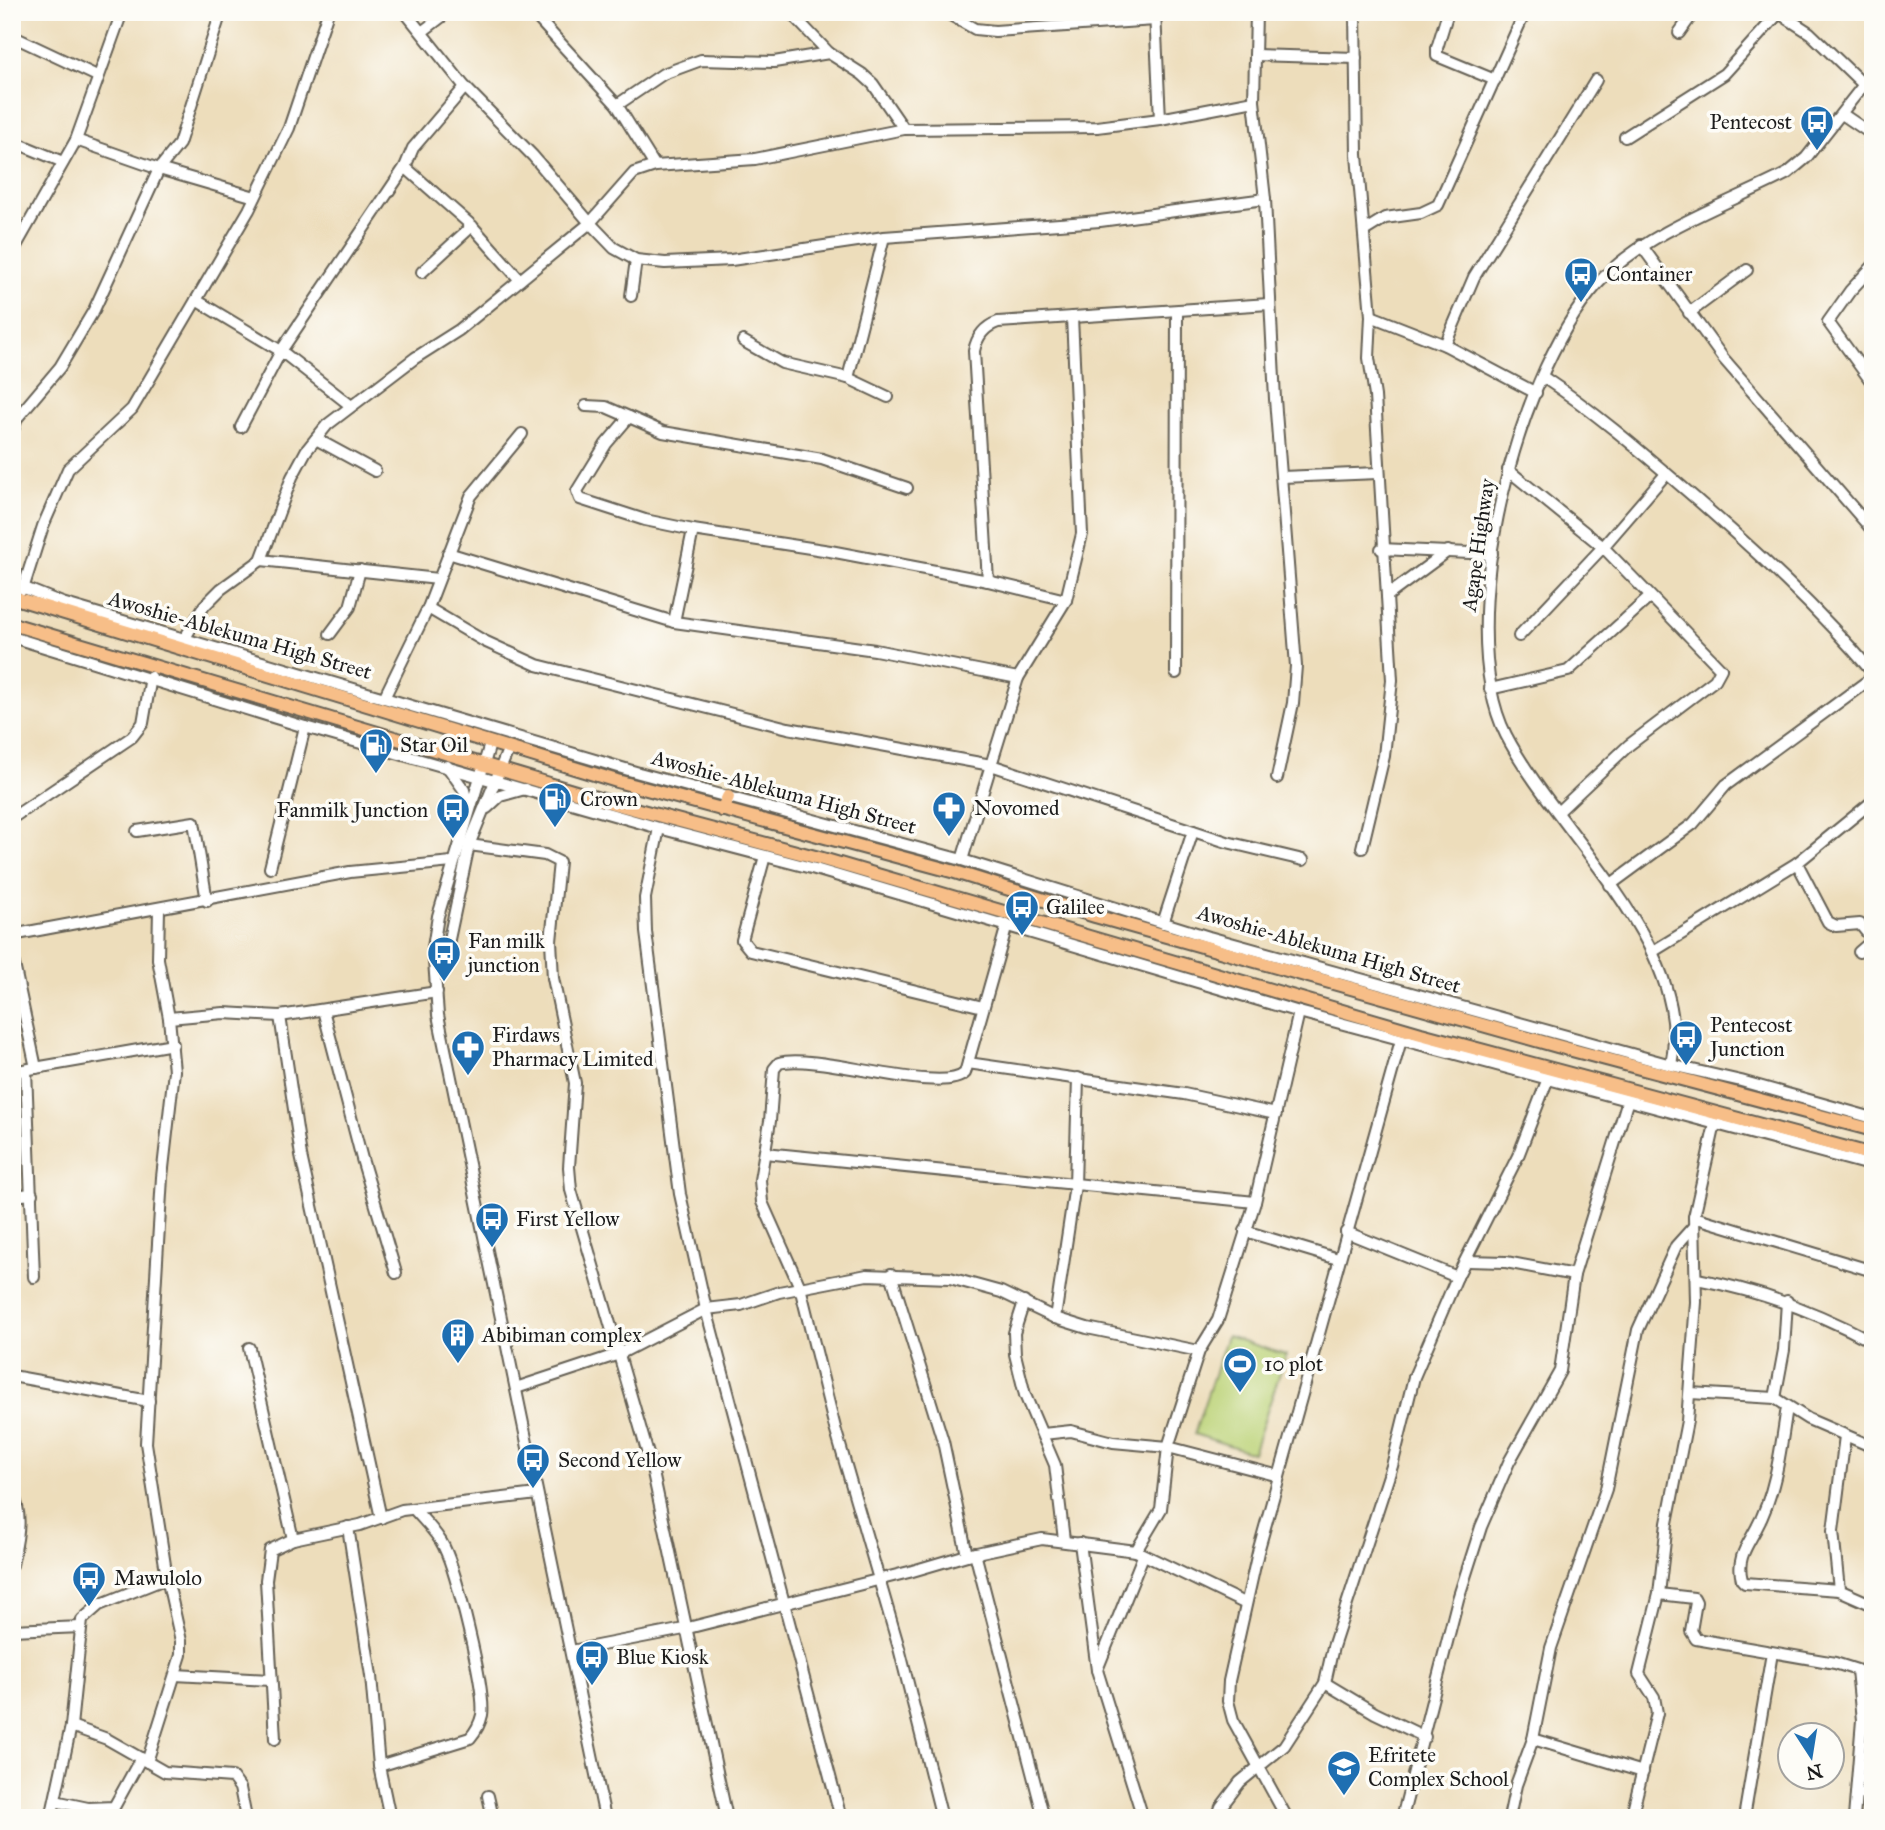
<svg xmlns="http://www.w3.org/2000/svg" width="1885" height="1830" font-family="'IM FELL Great Primer',serif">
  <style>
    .green { fill: #bcd378; stroke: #6c784a; stroke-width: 2 }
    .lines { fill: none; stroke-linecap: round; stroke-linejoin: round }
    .minor-casing { stroke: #656054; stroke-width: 14 }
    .major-casing { stroke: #656054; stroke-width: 16 }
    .minor { stroke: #fff; stroke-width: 10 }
    .major { stroke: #f7be88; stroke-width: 12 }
    .labels { text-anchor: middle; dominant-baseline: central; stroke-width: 7; stroke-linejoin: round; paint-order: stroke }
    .poi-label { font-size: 21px; fill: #1c1c1c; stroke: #fdfcf7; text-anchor: start }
    .street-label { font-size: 21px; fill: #1c1c1c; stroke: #fdfcf7 }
  </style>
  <rect width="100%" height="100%" fill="#fdfcf7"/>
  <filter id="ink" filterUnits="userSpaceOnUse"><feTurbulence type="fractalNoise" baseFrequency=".0143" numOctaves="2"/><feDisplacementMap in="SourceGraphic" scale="14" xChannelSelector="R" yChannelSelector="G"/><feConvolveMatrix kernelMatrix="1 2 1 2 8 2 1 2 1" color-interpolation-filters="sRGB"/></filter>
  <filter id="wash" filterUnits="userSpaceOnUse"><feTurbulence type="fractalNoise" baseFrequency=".00686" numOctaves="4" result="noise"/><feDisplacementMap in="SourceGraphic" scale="28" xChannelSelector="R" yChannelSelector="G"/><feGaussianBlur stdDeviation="1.57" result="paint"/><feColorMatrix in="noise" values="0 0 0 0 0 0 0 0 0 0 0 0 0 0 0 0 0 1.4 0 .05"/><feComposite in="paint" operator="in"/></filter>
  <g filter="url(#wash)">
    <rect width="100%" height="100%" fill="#edddbb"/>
    <!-- green -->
    <path class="green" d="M1227 1336 1286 1355 1253 1453 1194 1434Z"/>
  </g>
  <g filter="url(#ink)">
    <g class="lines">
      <!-- minor casing -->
      <g class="minor-casing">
        <g id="minor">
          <path d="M405 12 465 87 533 156 590 223 614 248 636 260 665 263 731 260 884 237 1100 221 1265 199"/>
          <path d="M532 12 617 105 655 166"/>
          <path d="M790 12 829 53 862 74 873 84 904 129"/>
          <path d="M945 12 975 29 995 31 1155 20"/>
          <path d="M1155 12 1160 119"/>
          <path d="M1256 12 1254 101 1265 199 1275 399 1296 666 1293 703 1277 778"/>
          <path d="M1355 12 1357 155 1371 316 1369 358 1375 396 1392 680 1384 756 1362 848"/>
          <path d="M1448 12 1437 48V56L1495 80"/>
          <path d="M423 31 448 12"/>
          <path d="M1679 33 1694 12"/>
          <path d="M12 36 97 76"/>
          <path d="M1255 55 1356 58"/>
          <path d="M617 105 663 74 701 60 774 62 829 53"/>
          <path d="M1842 114 1873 135"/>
          <path d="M1625 137 1724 74 1779 13 1810 33 1865 86"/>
          <path d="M76 140 159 169 255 197"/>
          <path d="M12 141 63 162"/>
          <path d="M405 167 472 226 520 280"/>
          <path d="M1364 231 1385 218 1421 213 1438 205 1525 12"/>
          <path d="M1641 245 1723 358 1873 531"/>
          <path d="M12 253 76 140 122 12"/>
          <path d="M1873 266 1850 291 1828 322 1873 384"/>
          <path d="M422 272 472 226"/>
          <path d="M631 296 636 260"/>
          <path d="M196 300 281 351 350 405"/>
          <path d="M1689 313 1747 270"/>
          <path d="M1371 316 1445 345 1536 393"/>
          <path d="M743 341 782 363 848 378 888 397"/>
          <path d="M1445 345 1474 277 1596 80"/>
          <path d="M1543 377C1597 413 1645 455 1694 497 1759 554 1817 607 1873 673"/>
          <path d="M848 378 884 237"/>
          <path d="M586 406 606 407 629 417"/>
          <path d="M241 427 281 351 405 167 413 148 465 87"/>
          <path d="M12 433 17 418 60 367 94 310 159 169 179 144 221 12"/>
          <path d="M316 439 375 471"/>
          <path d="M1508 470 1603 547 1721 669 1715 680 1629 745 1559 811"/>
          <path d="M1282 477 1378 473"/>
          <path d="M907 488 822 459 663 432 629 417 606 444 577 491 580 499 645 520 693 530 830 551 988 581 1066 600"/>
          <path d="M1381 549 1492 554"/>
          <path d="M448 553 674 622 875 650 1018 678 991 765 1227 842 1303 860"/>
          <path d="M261 560 438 579"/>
          <path d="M988 581 974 351C977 336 984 327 998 322L1269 304"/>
          <path d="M12 583 62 603 639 773 962 860 1209 937 1671 1065 1741 1081 1873 1118"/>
          <path d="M23 589 43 526 68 469 132 409 249 210 289 128 328 12"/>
          <path d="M1387 596 1448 551"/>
          <path d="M428 608 484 641 537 665 788 728 991 765 962 860"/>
          <path d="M674 622 693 530"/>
          <path d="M330 634 350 607 360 570"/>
          <path d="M1519 636 1603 547 1666 474"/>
          <path d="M12 637 305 727 659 828 815 869 1299 1012 1873 1166"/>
          <path d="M185 638 204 606 221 589 261 560 292 477 306 451 327 425 415 358 459 330 590 223 634 173 655 166 755 159 904 129 1097 127 1160 119 1254 101"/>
          <path d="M1176 673 1177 312"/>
          <path d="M1018 678 1066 600 1082 534 1072 317"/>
          <path d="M1490 689 1568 671 1650 597"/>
          <path d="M384 698 428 608 471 496 522 434"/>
          <path d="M490 744 438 916 433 947 438 1015 605 1818"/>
          <path d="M447 766 464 790 468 806"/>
          <path d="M487 808 500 796 525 789"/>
          <path d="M12 818 132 737 143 723 151 677"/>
          <path d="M659 828 645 898 646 932 680 1194 706 1309 841 1818"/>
          <path d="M137 831 194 822 207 901"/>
          <path d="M469 845 545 855 559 862 551 941 553 978 575 1083 569 1167 571 1190 652 1468 727 1818"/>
          <path d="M765 856 742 940 751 951 983 1007"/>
          <path d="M1797 863 1828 922 1836 926 1860 924 1873 940"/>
          <path d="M270 868 305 727"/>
          <path d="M1610 885 1693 824 1726 785 1873 677"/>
          <path d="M1163 923 1193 831"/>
          <path d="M12 935 350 872 452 862"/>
          <path d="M1652 952 1797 863 1873 801"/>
          <path d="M1859 952 1873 940"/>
          <path d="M12 955 36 1068"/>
          <path d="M436 975 448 944 469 845 508 750"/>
          <path d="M323 1010 362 1159 396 1273"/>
          <path d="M280 1016 301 1156 381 1518"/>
          <path d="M169 1018 224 1013 280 1016 437 992"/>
          <path d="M968 1063 1184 1094 1276 1114"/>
          <path d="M1671 1065C1696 948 1556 832 1506 735 1450 624 1519 361 1605 276 1651 230 1730 203 1788 173L1806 158 1873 73"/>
          <path d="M26 1070 34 1277"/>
          <path d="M12 1072 173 1044"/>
          <path d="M765 1153 1255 1202"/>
          <path d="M12 1196 32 1194"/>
          <path d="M1694 1217 1873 1271"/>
          <path d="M1245 1231 1338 1259"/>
          <path d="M1346 1232 1457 1277"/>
          <path d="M1466 1261 1506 1262 1574 1275"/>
          <path d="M891 1274 943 1441 967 1555"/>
          <path d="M1697 1279C1761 1291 1816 1311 1873 1342"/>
          <path d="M1024 1302 1014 1333 1015 1354 1025 1395 1055 1465 1064 1540"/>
          <path d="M1055 1318 1075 1185 1078 1078"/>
          <path d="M249 1348 293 1539"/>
          <path d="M12 1376 149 1401"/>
          <path d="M516 1388 619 1354 706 1309 741 1305 779 1292 867 1275 950 1278 1001 1292 1055 1318 1087 1328 1199 1351"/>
          <path d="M1690 1393 1775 1398 1808 1419 1873 1447"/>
          <path d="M1775 1398 1784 1350 1787 1301"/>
          <path d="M1787 1407C1781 1447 1776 1493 1756 1529 1747 1546 1736 1559 1742 1580L1745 1583 1839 1590 1873 1605"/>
          <path d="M1043 1434 1071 1431 1113 1442 1168 1447 1279 1476"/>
          <path d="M12 1492C24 1516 17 1540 12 1565"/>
          <path d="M348 1527 371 1676 379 1766 390 1818"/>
          <path d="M1080 1543 1097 1670 1143 1818"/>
          <path d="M1136 1551 1161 1509 1168 1447 1199 1351 1218 1320 1255 1202 1299 1012"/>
          <path d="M975 1553 1044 1818"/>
          <path d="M1839 1590 1833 1531 1845 1436"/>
          <path d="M1659 1594 1694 1598 1696 1602 1691 1631 1696 1639 1835 1663 1857 1670 1862 1720 1854 1818"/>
          <path d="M12 1630 81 1627"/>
          <path d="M571 1651 684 1629 909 1572 967 1555 1042 1539 1136 1551 1244 1603"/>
          <path d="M1097 1670 1143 1556"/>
          <path d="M175 1675 271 1680"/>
          <path d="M1325 1683 1375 1713 1425 1737"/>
          <path d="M71 1726 107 1739 165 1772 232 1777 240 1788 246 1818"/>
          <path d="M275 1739 266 1580 270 1550 293 1539 360 1525 402 1510 537 1494"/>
          <path d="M1533 1739 1643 1772"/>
          <path d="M147 1762 181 1655V1641L167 1578 146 1443 162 1177 174 1071 169 1018 158 959 159 909"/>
          <path d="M379 1766 470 1738C476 1731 480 1724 482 1715 486 1690 456 1571 444 1547 437 1532 424 1521 414 1509"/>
          <path d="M1857 1794 1873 1792"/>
          <path d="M488 1796 493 1818"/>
          <path d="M55 1801 88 1808 114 1807 141 1758"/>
          <path d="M51 1818 71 1726 82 1620 99 1605 167 1578"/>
          <path d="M942 1818 899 1648 835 1428 800 1287 762 1202 760 1180 770 1121 774 1069 779 1063C816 1052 942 1096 965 1073L1007 925"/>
          <path d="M1217 1818 1221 1807 1240 1782 1284 1746 1325 1683 1333 1647 1392 1466 1414 1377 1457 1277 1518 1156 1547 1081"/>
          <path d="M1287 1818 1233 1720 1228 1701 1229 1681 1258 1552 1401 1040"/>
          <path d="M1402 1818 1458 1599 1481 1527 1509 1462 1560 1371 1574 1275 1627 1103"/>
          <path d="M1509 1818 1516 1785 1533 1739 1551 1648 1606 1489 1638 1330 1676 1246 1694 1226"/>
          <path d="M1631 1818 1657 1713 1654 1697 1639 1674 1659 1594 1667 1523 1687 1421 1696 1302 1694 1217 1715 1124"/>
          <path d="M1744 1818 1772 1653"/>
        </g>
      </g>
      <!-- major casing -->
      <g class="major-casing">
        <g id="major">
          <path d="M12 597 617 781 955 872 1095 916 1557 1046 1873 1130"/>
          <path d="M12 624 616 804 819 858 1421 1034 1873 1155"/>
          <path d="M722 810 728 797"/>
        </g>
      </g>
      <!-- minor -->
      <use href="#minor" class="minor"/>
      <!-- major -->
      <use href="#major" class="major"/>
    </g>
  </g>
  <!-- icons -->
  <defs>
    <g id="bus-pin" transform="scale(1.75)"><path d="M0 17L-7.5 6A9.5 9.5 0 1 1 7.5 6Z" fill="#1f6fb2" stroke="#fdfcf7"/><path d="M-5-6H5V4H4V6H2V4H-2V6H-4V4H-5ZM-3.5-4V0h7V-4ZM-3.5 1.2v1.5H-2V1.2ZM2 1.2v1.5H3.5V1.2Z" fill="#fff"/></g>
    <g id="fuel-pin" transform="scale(1.75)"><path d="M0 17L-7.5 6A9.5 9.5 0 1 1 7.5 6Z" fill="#1f6fb2" stroke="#fdfcf7"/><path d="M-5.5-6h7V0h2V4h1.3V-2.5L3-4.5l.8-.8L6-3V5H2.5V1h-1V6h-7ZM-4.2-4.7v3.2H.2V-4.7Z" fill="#fff"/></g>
    <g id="pharmacy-pin" transform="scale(1.75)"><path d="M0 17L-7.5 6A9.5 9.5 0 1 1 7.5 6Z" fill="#1f6fb2" stroke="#fdfcf7"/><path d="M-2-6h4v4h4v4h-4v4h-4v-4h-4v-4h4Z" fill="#fff"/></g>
    <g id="building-pin" transform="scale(1.75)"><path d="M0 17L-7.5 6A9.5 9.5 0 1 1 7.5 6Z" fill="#1f6fb2" stroke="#fdfcf7"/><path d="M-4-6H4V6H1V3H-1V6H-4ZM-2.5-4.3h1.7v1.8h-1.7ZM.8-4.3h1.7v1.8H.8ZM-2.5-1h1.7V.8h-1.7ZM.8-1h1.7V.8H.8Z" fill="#fff"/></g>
    <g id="stadium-pin" transform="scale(1.75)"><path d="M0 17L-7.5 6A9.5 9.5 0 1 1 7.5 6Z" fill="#1f6fb2" stroke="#fdfcf7"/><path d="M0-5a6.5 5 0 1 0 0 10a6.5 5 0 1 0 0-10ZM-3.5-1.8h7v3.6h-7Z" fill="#fff"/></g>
    <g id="school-pin" transform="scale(1.75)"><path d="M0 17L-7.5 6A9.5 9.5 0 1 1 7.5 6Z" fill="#1f6fb2" stroke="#fdfcf7"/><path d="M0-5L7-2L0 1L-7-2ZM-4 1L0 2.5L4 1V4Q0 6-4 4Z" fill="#fff"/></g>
  </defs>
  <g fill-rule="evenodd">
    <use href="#bus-pin" x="1817" y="122"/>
    <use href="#bus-pin" x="1581" y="274"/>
    <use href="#fuel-pin" x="376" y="745"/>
    <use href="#fuel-pin" x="555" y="799"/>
    <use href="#pharmacy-pin" x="949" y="808"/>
    <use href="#bus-pin" x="453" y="810"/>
    <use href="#bus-pin" x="1022" y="907"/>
    <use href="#bus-pin" x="444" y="953"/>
    <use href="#bus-pin" x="1686" y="1037"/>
    <use href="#pharmacy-pin" x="468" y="1047"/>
    <use href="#bus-pin" x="492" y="1219"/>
    <use href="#building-pin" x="458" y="1335"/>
    <use href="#stadium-pin" x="1240" y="1364"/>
    <use href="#bus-pin" x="533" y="1460"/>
    <use href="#bus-pin" x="89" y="1578"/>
    <use href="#bus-pin" x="592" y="1657"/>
    <use href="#school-pin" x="1344" y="1767"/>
  </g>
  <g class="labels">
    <!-- poi labels -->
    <g class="poi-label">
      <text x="1792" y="122" text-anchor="end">Pentecost</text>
      <text x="1606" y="274">Container</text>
      <text x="400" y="745">Star Oil</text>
      <text x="580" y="799">Crown</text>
      <text x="974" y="808">Novomed</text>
      <text x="428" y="810" text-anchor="end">Fanmilk Junction</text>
      <text x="1046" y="907">Galilee</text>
      <text x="468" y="941">Fan milk<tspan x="468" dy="24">junction</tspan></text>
      <text x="1710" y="1025">Pentecost<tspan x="1710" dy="24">Junction</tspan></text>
      <text x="492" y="1035">Firdaws<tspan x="492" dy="24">Pharmacy Limited</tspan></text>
      <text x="516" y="1219">First Yellow</text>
      <text x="482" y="1335">Abibiman complex</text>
      <text x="1264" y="1364">10 plot</text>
      <text x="558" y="1460">Second Yellow</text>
      <text x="114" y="1578">Mawulolo</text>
      <text x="616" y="1657">Blue Kiosk</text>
      <text x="1368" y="1755">Efritete<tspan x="1368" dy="24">Complex School</tspan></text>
    </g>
    <!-- street labels -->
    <g class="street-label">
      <text transform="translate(1478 545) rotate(-82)">Agape Highway</text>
      <text transform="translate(240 635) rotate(16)">Awoshie-Ablekuma High Street</text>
      <text transform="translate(784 792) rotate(15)">Awoshie-Ablekuma High Street</text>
      <text transform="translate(1329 949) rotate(16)">Awoshie-Ablekuma High Street</text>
    </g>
  </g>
  <!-- margin -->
  <rect width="1885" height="1830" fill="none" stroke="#fdfcf7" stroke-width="42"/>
  <!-- north arrow -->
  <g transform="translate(1811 1756) rotate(168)"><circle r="33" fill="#fdfcf7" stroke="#a3a29f" stroke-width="2"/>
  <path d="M0-5L12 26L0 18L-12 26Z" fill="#1f6fb2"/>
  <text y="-10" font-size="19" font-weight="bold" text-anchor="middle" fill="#1c1c1c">N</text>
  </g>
</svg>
